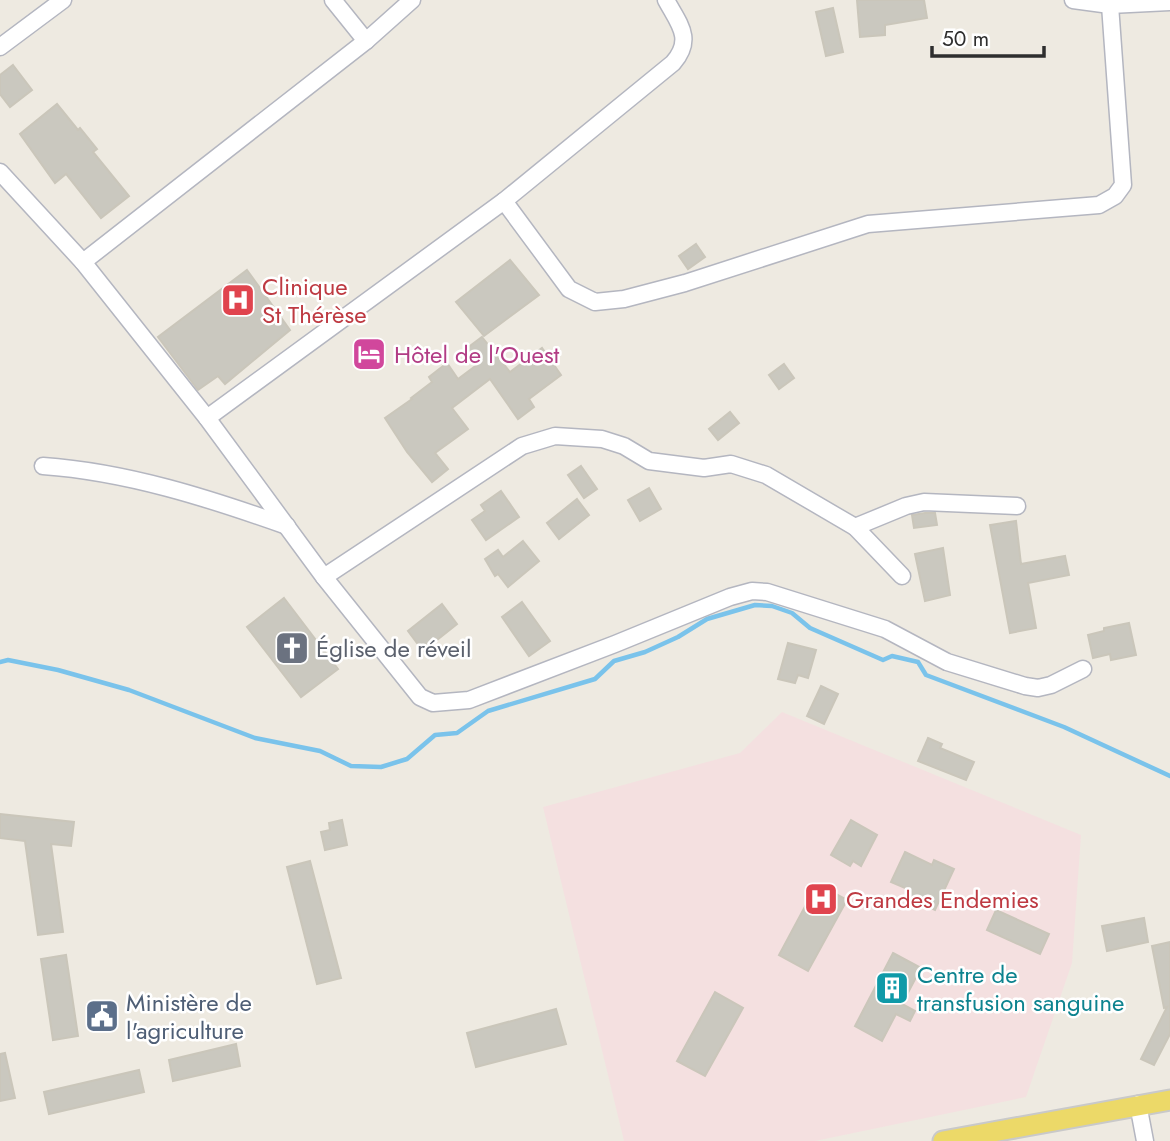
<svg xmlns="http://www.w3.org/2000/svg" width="1170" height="1141" font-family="Jost,sans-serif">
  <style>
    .medical { fill: #f4e0e0 }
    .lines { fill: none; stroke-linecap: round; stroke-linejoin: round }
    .stream { stroke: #7ac3eb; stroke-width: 4.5 }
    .building { fill: #cac8bf; stroke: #cac6ba; stroke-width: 2 }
    .minor-casing { stroke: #b4b6c0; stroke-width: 19 }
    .major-casing { stroke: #c9c9c9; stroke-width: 23 }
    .minor { stroke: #fff; stroke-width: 16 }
    .major { stroke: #ecd968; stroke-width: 19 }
    .labels { text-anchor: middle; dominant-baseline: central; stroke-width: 5; stroke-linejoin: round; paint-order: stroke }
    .health-label { font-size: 24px; fill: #be3a42; stroke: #fff; text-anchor: start }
    .hotel-label { font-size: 24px; fill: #b23c85; stroke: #fff; text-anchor: start }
    .worship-label { font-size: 24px; fill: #5b616d; stroke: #fff; text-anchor: start }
    .culture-label { font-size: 24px; fill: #0d838f; stroke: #fff; text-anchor: start }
    .service-label { font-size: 24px; fill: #4e5e75; stroke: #fff; text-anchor: start }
  </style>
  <rect width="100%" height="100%" fill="#eeeae1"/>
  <!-- medical -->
  <path class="medical" d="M782 712 1081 835 1072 963 1026 1097 815 1141H624L543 807 740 753Z"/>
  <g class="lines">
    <!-- stream -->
    <path class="stream" d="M0 662 8 660 58 670 129 690 255 738 320 751 351 766 381 767 407 759 435 735 457 733 488 711 595 679 614 661 645 652 678 637 707 619 755 605 772 606 792 613 810 628 883 660 892 656 918 662 926 675 1064 727 1170 776"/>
  </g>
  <!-- building -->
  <g class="building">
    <path d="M857 0H924L927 18 885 25V35L860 37Z"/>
    <path d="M833 8 843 52 826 56 816 12Z"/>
    <path d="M13 65 32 90 10 107 0 94V75Z"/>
    <path d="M57 104 78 130 80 128 97 149 93 152 129 196 101 218 66 174 55 183 20 134Z"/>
    <path d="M696 244 705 257 688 269 679 256Z"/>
    <path d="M510 260 539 295 484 336 456 302Z"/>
    <path d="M247 270 290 330 225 384 218 376 198 390 158 337Z"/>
    <path d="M482 337 510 372 542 348 561 375 529 399 534 407 518 419 490 379 452 408 468 429 435 453 448 469 432 482 407 452 385 418 412 399 411 398 432 382 429 377 447 363 458 379 478 364 466 349Z"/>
    <path d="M784 364 794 378 779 389 769 375Z"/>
    <path d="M730 412 739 423 718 440 709 429Z"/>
    <path d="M581 466 597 489 584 498 568 475Z"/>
    <path d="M649 488 661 509 640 521 628 500Z"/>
    <path d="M501 491 519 517 486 540 472 520 485 511 481 505Z"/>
    <path d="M577 499 589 515 559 539 547 523Z"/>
    <path d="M925 513H935L937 525 914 528 912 515Z"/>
    <path d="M1016 521 1021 564 1065 556 1069 575 1028 583 1036 628 1010 633 990 525Z"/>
    <path d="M523 541 539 561 508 587 498 574 495 576 485 559 498 550 503 557Z"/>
    <path d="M943 548 950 595 925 601 915 554Z"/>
    <path d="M284 598 338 669 301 697 247 627Z"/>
    <path d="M522 602 550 641 529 656 502 617Z"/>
    <path d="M442 604 457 624 423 651 408 631Z"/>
    <path d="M1129 623 1136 655 1111 660 1110 654 1093 658 1088 635 1104 631V628Z"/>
    <path d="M788 643 816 650 808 678 798 675 795 683 778 679Z"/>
    <path d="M821 686 838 694 824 724 807 716Z"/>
    <path d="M928 738 942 744 940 748 974 762 966 780 918 761Z"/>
    <path d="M0 814 74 822 71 846 51 844 63 932 38 935 25 841 0 838Z"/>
    <path d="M342 820 347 845 325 850 321 832 330 830 329 823Z"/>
    <path d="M851 820 877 835 861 866 853 861 850 866 831 855Z"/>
    <path d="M905 852 932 865 934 860 954 869 935 910 907 897 910 890 891 882Z"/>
    <path d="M310 861 341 978 317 984 287 867Z"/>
    <path d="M817 884 847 900 808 971 779 955Z"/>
    <path d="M996 910 1049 934 1040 954 987 930Z"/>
    <path d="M1144 918 1148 942 1107 951 1102 926Z"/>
    <path d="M1170 942V1034L1154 1065 1141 1059 1167 1007 1164 1008 1152 946Z"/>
    <path d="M893 953 921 968 902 1004 915 1011 910 1021 896 1014 882 1041 855 1026Z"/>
    <path d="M66 955 78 1036 53 1040 41 959Z"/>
    <path d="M715 992 743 1008 705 1076 677 1061Z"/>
    <path d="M556 1009 566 1044 476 1067 467 1033Z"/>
    <path d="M236 1044 240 1066 173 1081 169 1060Z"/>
    <path d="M5 1053 15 1098 0 1101V1054Z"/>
    <path d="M139 1070 144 1092 49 1114 44 1092Z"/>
  </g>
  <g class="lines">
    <!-- minor casing -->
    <g class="minor-casing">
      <g id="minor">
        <path d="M333 0 366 41"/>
        <path d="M1073 0 1110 5 1170 2"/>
        <path d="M0 47 63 0"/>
        <path d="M0 172 83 262 207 418 324 577 420 697 433 703 469 700 615 644 730 597 752 591 767 592 885 629 947 662 1025 686 1038 688 1051 685 1083 669"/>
        <path d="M504 201 569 289 595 302 624 299 685 283 868 224 1099 205 1115 196 1123 185 1110 5"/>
        <path d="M83 262 366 41 412 0"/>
        <path d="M207 418 504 201 673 63C694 39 679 24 666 0"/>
        <path d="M43 466C127 472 208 498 287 526"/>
        <path d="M855 527 906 506 924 502 1017 506"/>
        <path d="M324 577 522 446 555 436 602 439 624 446 649 461 704 468 731 464 766 475 855 527 902 576"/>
        <path d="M1138 1104 1145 1141"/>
      </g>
    </g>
    <!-- major casing -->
    <g class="major-casing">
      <path id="major" d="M943 1141 1170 1100"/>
    </g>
    <!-- minor -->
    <use href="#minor" class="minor"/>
    <!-- major -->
    <use href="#major" class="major"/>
  </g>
  <!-- icons -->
  <defs>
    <g id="hospital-square" transform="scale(1.75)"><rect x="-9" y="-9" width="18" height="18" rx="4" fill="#e0444e" stroke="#fff"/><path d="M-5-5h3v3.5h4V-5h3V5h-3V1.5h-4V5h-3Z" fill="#fff"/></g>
    <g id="hotel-square" transform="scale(1.75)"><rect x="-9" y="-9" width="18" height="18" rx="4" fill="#d1479c" stroke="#fff"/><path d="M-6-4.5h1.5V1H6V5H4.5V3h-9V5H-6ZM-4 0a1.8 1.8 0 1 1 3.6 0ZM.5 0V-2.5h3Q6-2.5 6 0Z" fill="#fff"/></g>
    <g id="church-square" transform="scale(1.75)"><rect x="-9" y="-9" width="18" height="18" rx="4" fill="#6b7280" stroke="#fff"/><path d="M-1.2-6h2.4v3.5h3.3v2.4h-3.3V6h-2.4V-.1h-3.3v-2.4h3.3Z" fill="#fff"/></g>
    <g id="building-square" transform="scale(1.75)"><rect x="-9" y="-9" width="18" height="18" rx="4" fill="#0f9aa8" stroke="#fff"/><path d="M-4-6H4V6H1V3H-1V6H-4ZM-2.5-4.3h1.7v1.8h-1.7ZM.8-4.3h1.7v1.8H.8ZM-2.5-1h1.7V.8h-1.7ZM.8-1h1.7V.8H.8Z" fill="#fff"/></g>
    <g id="civic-square" transform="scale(1.75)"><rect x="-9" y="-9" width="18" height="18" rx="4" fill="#5c6f8a" stroke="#fff"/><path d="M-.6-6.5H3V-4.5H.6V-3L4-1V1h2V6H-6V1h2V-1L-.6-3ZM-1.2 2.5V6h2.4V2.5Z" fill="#fff"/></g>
  </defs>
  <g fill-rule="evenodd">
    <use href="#hospital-square" x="238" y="300"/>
    <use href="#hotel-square" x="369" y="354"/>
    <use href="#church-square" x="292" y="648"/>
    <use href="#hospital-square" x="821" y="899"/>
    <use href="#building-square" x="892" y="988"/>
    <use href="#civic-square" x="102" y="1016"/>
  </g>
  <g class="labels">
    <!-- health labels -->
    <g class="health-label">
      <text x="262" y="286">Clinique<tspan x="262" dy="28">St Thérèse</tspan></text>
      <text x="846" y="899">Grandes Endemies</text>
    </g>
    <!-- hotel labels -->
    <g class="hotel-label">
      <text x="394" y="354">Hôtel de l'Ouest</text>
    </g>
    <!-- worship labels -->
    <g class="worship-label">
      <text x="316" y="648">Église de réveil</text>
    </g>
    <!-- culture labels -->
    <g class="culture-label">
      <text x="917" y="974">Centre de<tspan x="917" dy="28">transfusion sanguine</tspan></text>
    </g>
    <!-- service labels -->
    <g class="service-label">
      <text x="126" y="1002">Ministère de<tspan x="126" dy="28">l'agriculture</tspan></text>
    </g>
  </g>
  <!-- scale -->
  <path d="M932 46v10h112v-10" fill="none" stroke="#2e2e2e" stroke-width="3.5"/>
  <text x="942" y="46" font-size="21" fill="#2e2e2e" stroke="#ffffff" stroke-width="5" paint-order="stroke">50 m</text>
</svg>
